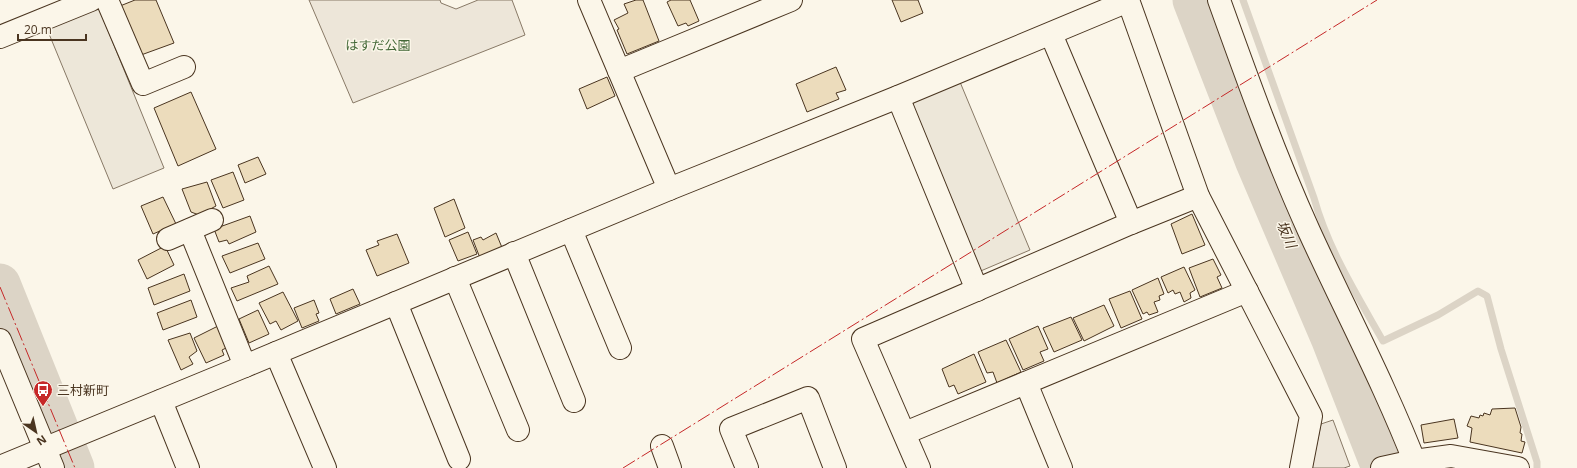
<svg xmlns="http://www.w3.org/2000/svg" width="1577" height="468" font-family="'Open Sans','Noto Sans JP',sans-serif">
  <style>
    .green { fill: #ede6d9; stroke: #887966 }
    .parking { fill: #ede7d9; stroke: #887966 }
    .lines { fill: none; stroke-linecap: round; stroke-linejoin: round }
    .stream { stroke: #dcd4c6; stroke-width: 7 }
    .river { stroke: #dcd4c6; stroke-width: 41 }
    .building { fill: #ecdcbc; stroke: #4a3520 }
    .minor-casing { stroke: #4a3520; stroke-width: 24 }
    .minor { stroke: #fbf6e9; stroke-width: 22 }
    .power { stroke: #c62828; stroke-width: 1; stroke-dasharray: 14 3 2 3; stroke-linecap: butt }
    .labels { text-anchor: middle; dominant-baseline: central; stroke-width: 3; stroke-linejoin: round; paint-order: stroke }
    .park-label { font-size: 13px; fill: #436837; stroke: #fbf6e9 }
    .poi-label { font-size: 13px; fill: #4a3520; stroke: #fbf6e9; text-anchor: start }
    .water-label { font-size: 14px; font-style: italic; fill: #4a3520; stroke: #fbf6e9 }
  </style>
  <rect width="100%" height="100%" fill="#fbf6e9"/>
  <!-- green -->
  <g class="green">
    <path d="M309 0H440L441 3 456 9 478 0H512L525 35 353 103Z"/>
    <path d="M1333 420 1350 466 1344 468H1312L1321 424Z"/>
  </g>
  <!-- parking -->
  <g class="parking">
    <path d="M98 6 164 168 113 189 47 29Z"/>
    <path d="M960 82 1030 250 976 273 910 109 915 100Z"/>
  </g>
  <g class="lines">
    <!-- stream -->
    <path class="stream" d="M1243 0 1314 198C1328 249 1357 295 1383 341L1438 315 1478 291 1487 296 1501 349 1537 462V468"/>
    <!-- river -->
    <g class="river">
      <path d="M1193 0 1256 162 1332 340 1382 468"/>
      <path d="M0 284 74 468"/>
    </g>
  </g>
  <!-- building -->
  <g class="building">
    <path d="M135 0H156L174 43 141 55 120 6Z"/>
    <path d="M636 0H643L659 41 627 54 617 30 619 29 614 20 628 13 624 4Z"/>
    <path d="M671 0H690L699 21 688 26 686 23 678 26 667 2Z"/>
    <path d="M892 0H918L923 13 901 22Z"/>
    <path d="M836 67 846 90 836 93 839 99 807 112 796 84Z"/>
    <path d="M607 77 615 96 587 109 579 89Z"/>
    <path d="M191 92 216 149 178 166 154 108Z"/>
    <path d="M258 157 266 174 245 183 238 165Z"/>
    <path d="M233 172 244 200 223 208 211 180Z"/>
    <path d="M207 182 216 206 199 215 191 212 182 189Z"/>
    <path d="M163 197 176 224 153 234 141 206Z"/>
    <path d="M454 199 465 228 445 237 434 208Z"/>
    <path d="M1192 214 1205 245 1182 254 1171 224Z"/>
    <path d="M250 216 256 232 229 244 227 240 219 242 214 229Z"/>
    <path d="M468 232 477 254 458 261 449 240Z"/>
    <path d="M496 233 503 250 480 258 473 240 481 237 483 240Z"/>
    <path d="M397 234 409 263 377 276 366 250 379 245 377 241Z"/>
    <path d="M258 243 265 259 230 273 222 256Z"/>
    <path d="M165 246 174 265 147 279 138 260Z"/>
    <path d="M1213 259 1221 275 1217 277 1222 288 1200 297 1189 268Z"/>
    <path d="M269 266 278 284 237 301 231 288 249 282 247 276Z"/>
    <path d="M1184 267 1195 290 1190 293 1191 298 1184 302 1180 292 1175 294 1173 290 1168 293 1161 277Z"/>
    <path d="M184 274 190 291 154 305 148 288Z"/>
    <path d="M1158 278 1164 294 1159 296 1160 300 1154 302 1158 312 1149 315 1147 312 1143 314 1132 290Z"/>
    <path d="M353 289 360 304 336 314 330 299Z"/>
    <path d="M1130 291 1142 319 1121 328 1109 299Z"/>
    <path d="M283 292 298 321 281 330 276 321 270 324 259 303Z"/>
    <path d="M191 300 197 317 163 330 157 313Z"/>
    <path d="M314 300 319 313 316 314 319 321 302 328 294 308Z"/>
    <path d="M1104 305 1114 326 1084 341 1073 318Z"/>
    <path d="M258 310 269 334 249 343 239 319Z"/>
    <path d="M1071 317 1082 340 1054 352 1043 328Z"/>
    <path d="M218 326 228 347 222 350 224 355 206 363 194 338Z"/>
    <path d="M1038 326 1048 349 1040 352 1044 361 1023 370 1009 339Z"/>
    <path d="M190 333 197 351 189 357 193 364 181 370 168 340Z"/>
    <path d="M1006 340 1021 372 997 383 993 372 987 373 978 352Z"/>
    <path d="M974 354 986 382 958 394 954 385 949 387 942 369Z"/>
    <path d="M1515 408 1521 427 1520 433 1522 434 1521 441 1525 442 1522 453 1470 442 1472 428 1467 426 1471 416 1479 418 1480 415 1483 416 1484 413 1490 415 1492 409Z"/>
    <path d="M1454 419 1458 438 1424 443 1421 425Z"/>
  </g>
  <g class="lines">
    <!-- minor casing -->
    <g class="minor-casing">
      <g id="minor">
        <path d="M107 0 143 84 184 67"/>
        <path d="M589 0 669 189"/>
        <path d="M1128 0 1198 196 1311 416 1301 468"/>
        <path d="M1219 0C1247 78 1275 156 1309 231 1345 310 1386 387 1417 468"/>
        <path d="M1051 34 1131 223"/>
        <path d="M0 37 91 0"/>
        <path d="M619 71 791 0"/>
        <path d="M898 97 977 290"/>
        <path d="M190 230 245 366"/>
        <path d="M571 230 620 348"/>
        <path d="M168 239 212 220"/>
        <path d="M514 253 574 401"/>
        <path d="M455 278 518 430"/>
        <path d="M396 303 459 459"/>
        <path d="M0 340 53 468"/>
        <path d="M276 353 325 468"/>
        <path d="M1026 383 1061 468"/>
        <path d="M161 401 188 468"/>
        <path d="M905 433 1247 291"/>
        <path d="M662 446 670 468"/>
        <path d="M0 467 245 366 669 189 898 97 1128 1"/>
        <path d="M747 468 731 429 808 398 835 468"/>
        <path d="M919 468 863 339 1131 223 1198 196"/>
        <path d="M1382 468 1414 461 1451 456 1518 468"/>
      </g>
    </g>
    <!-- minor -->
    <use href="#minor" class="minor"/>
    <!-- power -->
    <g class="power">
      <path d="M0 287 75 468"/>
      <path d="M623 468 1377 0"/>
    </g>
  </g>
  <!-- icons -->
  <defs>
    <g id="bus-pin" transform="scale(1)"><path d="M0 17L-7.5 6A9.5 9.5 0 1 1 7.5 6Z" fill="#c62828" stroke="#fbf6e9"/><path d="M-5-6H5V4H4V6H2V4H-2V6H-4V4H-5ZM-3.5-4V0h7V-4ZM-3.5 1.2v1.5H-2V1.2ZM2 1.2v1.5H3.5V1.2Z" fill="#fff"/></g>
  </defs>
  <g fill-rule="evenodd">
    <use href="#bus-pin" x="43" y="390"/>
  </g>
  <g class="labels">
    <!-- park labels -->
    <g class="park-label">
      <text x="378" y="45">はすだ公園</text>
    </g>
    <!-- poi labels -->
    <g class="poi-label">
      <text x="57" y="390">三村新町</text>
    </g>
    <!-- water labels -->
    <g class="water-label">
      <text transform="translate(1287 234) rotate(67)">坂川</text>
    </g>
  </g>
  <!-- north arrow -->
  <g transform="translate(36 432) rotate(146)" stroke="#fbf6e9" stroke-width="3" paint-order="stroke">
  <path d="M0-3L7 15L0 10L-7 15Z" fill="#4a3520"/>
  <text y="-6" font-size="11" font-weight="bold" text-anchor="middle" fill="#4a3520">N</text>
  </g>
  <!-- scale -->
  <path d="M18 34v6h68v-6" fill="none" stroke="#4a3520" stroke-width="2"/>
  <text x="24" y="34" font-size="12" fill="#4a3520" stroke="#fbf6e9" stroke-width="3" paint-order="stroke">20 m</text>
</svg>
